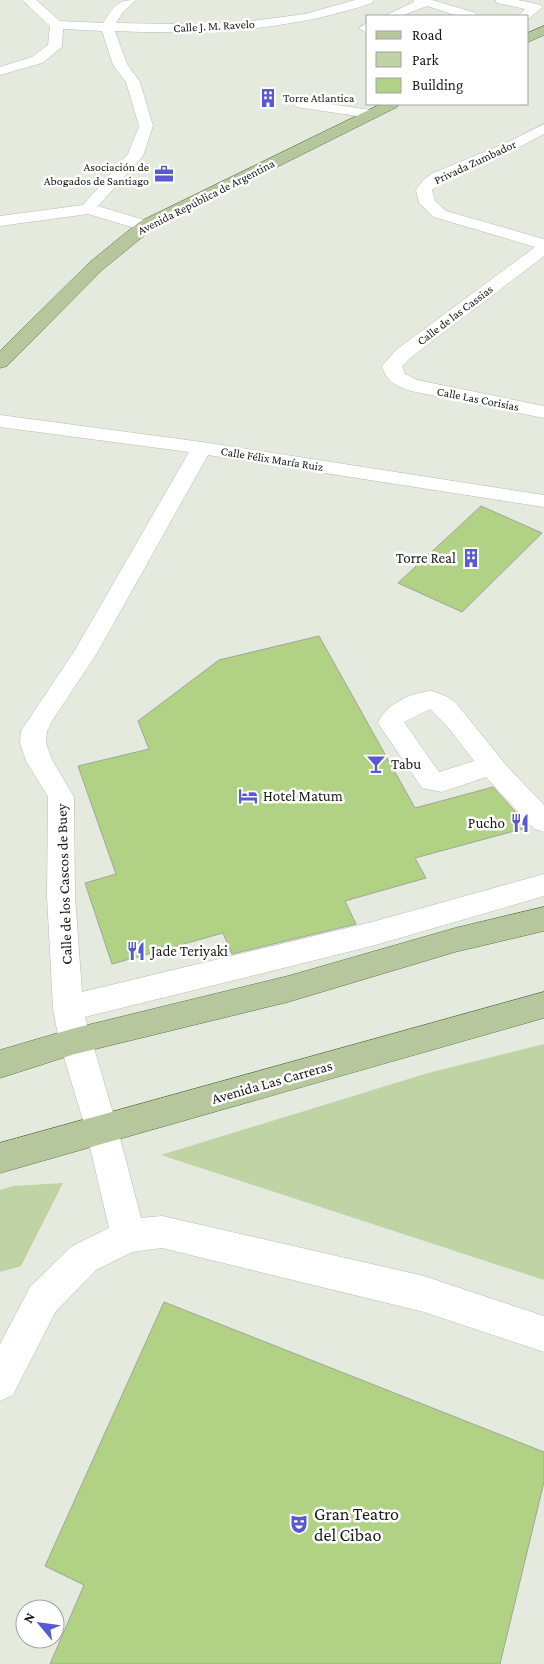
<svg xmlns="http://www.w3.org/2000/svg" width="544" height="1664" font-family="'Crimson Pro',serif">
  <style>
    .green { fill: #bfd3a5 }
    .building { fill: #b1d184; stroke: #a0a69a }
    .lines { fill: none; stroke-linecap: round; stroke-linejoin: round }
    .minor-casing { stroke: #b6bcaf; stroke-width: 1 }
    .major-casing { stroke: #607245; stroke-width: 1 }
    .minor { fill: #fff; fill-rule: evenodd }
    .major { fill: #b6c79e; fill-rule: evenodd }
    .labels { text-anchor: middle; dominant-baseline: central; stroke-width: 5; stroke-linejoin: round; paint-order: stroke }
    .far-street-label { font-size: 12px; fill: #181a16; stroke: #fff }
    .far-poi-label { font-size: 12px; fill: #181a16; stroke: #fff; text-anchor: start }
    .poi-label { font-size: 15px; fill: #181a16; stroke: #fff; text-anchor: start }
    .street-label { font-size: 15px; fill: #181a16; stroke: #fff }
    .near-poi-label { font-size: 18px; fill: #181a16; stroke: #fff; text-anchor: start }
  </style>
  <rect width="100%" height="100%" fill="#e4eadd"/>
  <!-- green -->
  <g class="green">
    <path d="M544 1044V1280L161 1155 428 1073Z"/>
    <path d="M63 1183 21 1266 0 1272V1190L13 1186Z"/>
  </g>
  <!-- building -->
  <g class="building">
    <path d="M481 506 542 533 462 612 398 583Z"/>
    <path d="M319 636 415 808 493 787 529 827 415 858 426 878 345 901 356 924 232 954 223 933 112 964 85 883 116 874 78 766 149 749 138 721 219 660Z"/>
    <path d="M164 1302 544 1452V1482L500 1664H50L84 1585 45 1566Z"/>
  </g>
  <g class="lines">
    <!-- minor casing -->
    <g class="minor-casing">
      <g id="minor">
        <path d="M22 0H36L60 21 103 23C114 7 116 0 136 0L123 12 116 23 181 24 244 22 305 14 355 0H374L372 3C289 31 203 35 115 31L127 64 140 82 153 126 143 156 98 206 151 222 153 226 151 230 145 231 88 214 0 226V216L83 205 128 154 139 126 126 82 113 65 102 31 63 29 62 47 42 63 0 75V67L32 57 48 45 50 26Z"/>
        <path d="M413 0H432L476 13 477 16H458L427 6 401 16H384L414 2Z"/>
        <path d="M495 0H518L541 5 542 8 528 19V16H518L525 9 497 3Z"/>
        <path d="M368 22V34L359 28Z"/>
        <path d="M301 100 371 110 378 114 371 118 296 107 294 104Z"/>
        <path d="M544 124V134L514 150 445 179 432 190 435 201 446 211 544 239V256L410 358 402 367 405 374 417 380 544 406V418L411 391C397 387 386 381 382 366L396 350 535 247 434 217 419 203 416 190 423 180 433 173 504 144Z"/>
        <path d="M0 415 202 442 544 495V507L208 455 97 653 52 721 47 731 46 743 52 760 74 797 75 896 82 992 372 922 544 874V896L372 946 85 1017 118 1130 141 1218 162 1216 424 1276 544 1316V1352L424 1312 162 1248 132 1252 96 1270 56 1311 13 1395 0 1401V1344L30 1287 72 1246 109 1228 86 1130 59 1041 53 1008 47 896 48 797 26 761 20 743 21 731 75 650 189 452 0 427Z"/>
        <path d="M432 691 448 697 456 703 505 764 544 805V832L534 829 486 777 442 792 422 788 378 723C386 704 412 692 432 691ZM430 709 447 726 474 761 439 772 404 722Z"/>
      </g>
    </g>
    <!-- major casing -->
    <g class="major-casing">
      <g id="major">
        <path d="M544 26V35L528 42V33Z"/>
        <path d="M381 104H399L397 107 151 230 102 270 7 366 0 368V351L90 262 139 222Z"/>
        <path d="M544 907V931L455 952 288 1002 75 1054 0 1078V1050L75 1028 288 976 455 928Z"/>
        <path d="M544 992V1018L0 1173V1143Z"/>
      </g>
    </g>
    <!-- minor -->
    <use href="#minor" class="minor"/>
    <!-- major -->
    <use href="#major" class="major"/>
  </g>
  <!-- icons -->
  <defs>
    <g id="building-bare" transform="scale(1.5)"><path d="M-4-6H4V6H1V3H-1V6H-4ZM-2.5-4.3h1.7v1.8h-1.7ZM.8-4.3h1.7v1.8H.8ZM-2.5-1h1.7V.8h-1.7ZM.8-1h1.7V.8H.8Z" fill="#575ad1" stroke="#fff" stroke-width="2.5" paint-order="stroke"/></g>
    <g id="office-bare" transform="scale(1.5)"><path d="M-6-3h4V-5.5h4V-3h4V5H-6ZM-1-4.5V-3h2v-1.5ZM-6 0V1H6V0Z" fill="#575ad1" stroke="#fff" stroke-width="2.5" paint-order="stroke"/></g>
    <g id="bar-bare" transform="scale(1.5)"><path d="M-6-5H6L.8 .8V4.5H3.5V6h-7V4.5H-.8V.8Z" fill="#575ad1" stroke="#fff" stroke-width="2.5" paint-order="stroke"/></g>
    <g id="hotel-bare" transform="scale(1.5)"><path d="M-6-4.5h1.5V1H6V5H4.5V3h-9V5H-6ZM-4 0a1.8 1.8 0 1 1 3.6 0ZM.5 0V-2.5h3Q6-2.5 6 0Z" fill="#575ad1" stroke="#fff" stroke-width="2.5" paint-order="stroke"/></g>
    <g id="restaurant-bare" transform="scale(1.5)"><path d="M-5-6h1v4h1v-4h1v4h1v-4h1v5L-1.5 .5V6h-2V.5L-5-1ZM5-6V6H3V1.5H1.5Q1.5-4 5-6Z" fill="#575ad1" stroke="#fff" stroke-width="2.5" paint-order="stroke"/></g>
    <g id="theatre-bare" transform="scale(1.5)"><path d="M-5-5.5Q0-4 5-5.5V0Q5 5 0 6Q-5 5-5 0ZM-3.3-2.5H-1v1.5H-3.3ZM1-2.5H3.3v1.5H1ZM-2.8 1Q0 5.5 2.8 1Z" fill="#575ad1" stroke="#fff" stroke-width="2.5" paint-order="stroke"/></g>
  </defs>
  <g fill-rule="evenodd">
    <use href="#building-bare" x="268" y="98"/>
    <use href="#office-bare" x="164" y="174"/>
    <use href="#building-bare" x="471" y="558"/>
    <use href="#bar-bare" x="376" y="764"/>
    <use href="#hotel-bare" x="248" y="796"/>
    <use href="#restaurant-bare" x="520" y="823"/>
    <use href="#restaurant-bare" x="136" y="951"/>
    <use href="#theatre-bare" x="299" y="1524"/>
  </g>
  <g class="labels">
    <!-- far-street labels -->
    <g class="far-street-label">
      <text transform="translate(214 26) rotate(-3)">Calle J. M. Ravelo</text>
      <text transform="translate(475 162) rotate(-25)">Privada Zumbador</text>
      <text transform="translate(206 197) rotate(-27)">Avenida República de Argentina</text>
      <text transform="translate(455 315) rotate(-37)">Calle de las Cassias</text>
      <text transform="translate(478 399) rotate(11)">Calle Las Corisias</text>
      <text transform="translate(272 459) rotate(9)">Calle Félix María Ruiz</text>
    </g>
    <!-- far-poi labels -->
    <g class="far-poi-label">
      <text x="283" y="98">Torre Atlantica</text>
      <text x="149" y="167" text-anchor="end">Asociación de<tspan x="149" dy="14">Abogados de Santiago</tspan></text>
    </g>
    <!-- poi labels -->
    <g class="poi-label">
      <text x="456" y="558" text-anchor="end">Torre Real</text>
      <text x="391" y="764">Tabu</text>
      <text x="263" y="796">Hotel Matum</text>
      <text x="505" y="823" text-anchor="end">Pucho</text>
      <text x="151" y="951">Jade Teriyaki</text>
    </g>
    <!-- street labels -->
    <g class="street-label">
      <text transform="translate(64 884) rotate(-92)">Calle de los Cascos de Buey</text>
      <text transform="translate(272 1082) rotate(-16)">Avenida Las Carreras</text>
    </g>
    <!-- near-poi labels -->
    <g class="near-poi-label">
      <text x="314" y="1514">Gran Teatro<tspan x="314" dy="21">del Cibao</tspan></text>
    </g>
  </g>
  <!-- legend -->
  <rect x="366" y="15" width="162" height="90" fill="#ffffff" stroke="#a3a3a2"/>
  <rect x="376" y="31" width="25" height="8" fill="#b6c79e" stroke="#a3a3a2"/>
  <text x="412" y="40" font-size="15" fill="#181a16">Road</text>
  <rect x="376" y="52" width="25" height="15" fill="#bfd3a5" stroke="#a3a3a2"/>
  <text x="412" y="65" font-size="15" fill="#181a16">Park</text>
  <rect x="376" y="78" width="25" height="15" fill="#b1d184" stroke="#a3a3a2"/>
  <text x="412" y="90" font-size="15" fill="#181a16">Building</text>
  <!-- north arrow -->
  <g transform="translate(40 1624) rotate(299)"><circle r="24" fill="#ffffff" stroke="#a3a3a2"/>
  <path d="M0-4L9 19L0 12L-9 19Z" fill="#575ad1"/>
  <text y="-8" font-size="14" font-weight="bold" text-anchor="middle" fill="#181a16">N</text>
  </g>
</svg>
